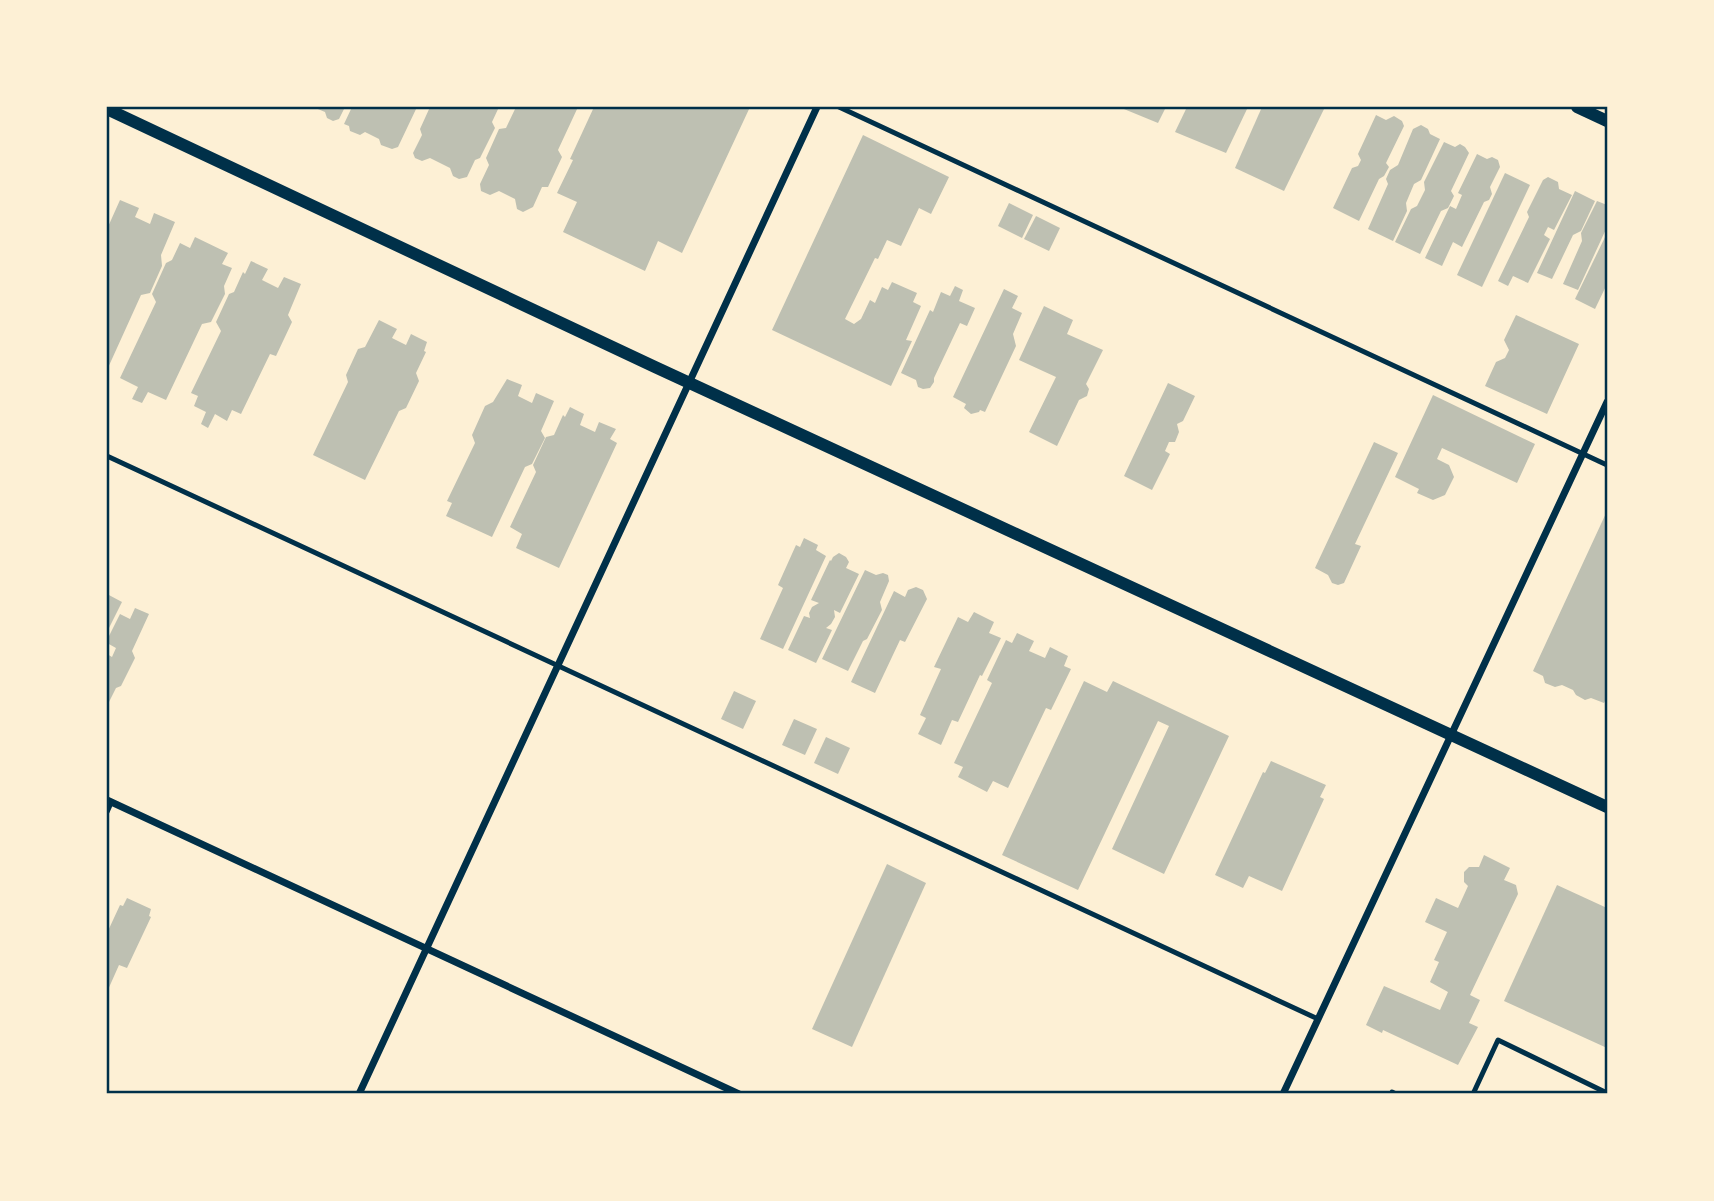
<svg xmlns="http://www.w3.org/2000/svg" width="1714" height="1201" font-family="'PT Sans Narrow',sans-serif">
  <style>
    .building { fill: #bec0b2 }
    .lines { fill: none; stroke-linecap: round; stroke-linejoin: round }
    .service { stroke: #003049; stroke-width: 5 }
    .minor { stroke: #003049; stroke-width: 7 }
    .tertiary { stroke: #003049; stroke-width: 12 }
    .neatline { fill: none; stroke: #003049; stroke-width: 2.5 }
  </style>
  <rect width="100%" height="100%" fill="#fdf0d5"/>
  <!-- building -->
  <g class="building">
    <path d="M313 107H345L339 119 333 121 327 118 325 112Z"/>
    <path d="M352 107H417L398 147 392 149 381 145 379 139 365 132 360 135 350 131 349 126 344 124Z"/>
    <path d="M430 107H499L492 122 495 128 480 158 475 160 467 177 459 179 453 176 450 168 430 158 422 161 415 158 413 153 422 135 420 129Z"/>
    <path d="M516 107H578L558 150 562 157 548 187H542L533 207 523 212 517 209 515 199 499 191 490 195 481 191 480 184 489 165 486 158 499 129 506 128Z"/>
    <path d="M594 107H750L682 253 658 241 645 271 563 232 577 202 557 193 573 160 570 159Z"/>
    <path d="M1119 107H1166L1158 123Z"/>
    <path d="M1187 107H1248L1226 153 1175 132Z"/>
    <path d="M1262 107H1325L1284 191 1235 168Z"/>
    <path d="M1376 115 1386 120 1394 116 1402 121 1404 126 1386 163 1389 167 1384 176 1379 179 1359 221 1333 208 1352 168 1358 166 1361 160 1358 154Z"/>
    <path d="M1421 125 1428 129 1430 134 1440 139 1421 180 1414 184 1406 203 1407 211 1393 241 1368 229 1388 184 1386 179 1390 170 1398 165 1413 129Z"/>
    <path d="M863 135 949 177 931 214 919 208 901 246 887 240 878 259 875 258 845 319 854 324 861 319 870 300 875 303 882 287 888 290 892 282 917 293 913 302 921 306 906 340 912 341 891 386 772 330Z"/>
    <path d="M1444 142 1455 147 1460 144 1465 147 1469 153 1451 191 1454 196 1448 208 1441 211 1420 254 1395 242 1411 209 1417 206 1425 190 1424 182Z"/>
    <path d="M1477 154 1487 159 1492 157 1498 160 1500 167 1490 187 1492 194 1489 200 1484 202 1462 247 1453 242 1442 266 1425 258 1450 206 1456 209 1462 195 1458 193Z"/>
    <path d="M1505 173 1530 185 1482 287 1457 275Z"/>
    <path d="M1548 177 1558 182 1559 189 1572 195 1554 230 1548 227 1544 235 1550 239 1528 283 1513 276 1508 286 1498 281 1529 217 1527 212 1543 180Z"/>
    <path d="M1575 191 1595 201 1581 231 1573 235 1552 279 1537 273Z"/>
    <path d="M120 200 139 208 135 217 150 224 154 213 175 222 161 255 162 266 150 293 141 295 107 370V229Z"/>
    <path d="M1597 201 1607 205V227L1578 290 1563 284 1582 241 1581 233Z"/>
    <path d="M1009 203 1033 215 1022 238 998 226Z"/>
    <path d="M1036 216 1060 228 1049 251 1024 239Z"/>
    <path d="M1607 233V284L1595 309 1575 299Z"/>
    <path d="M195 237 228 253 222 264 232 268 224 286 225 294 211 322 202 324 166 400 148 392 142 403 132 399 138 387 120 378 156 302 152 294 166 263 172 260 180 243 190 248Z"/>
    <path d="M251 261 268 269 262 280 278 288 284 277 301 284 288 315 292 322 276 356 270 354 241 414 232 410 227 421 215 414 208 428 201 424 206 412 194 406 198 396 191 393 221 331 216 322 229 294 234 292 243 272 245 274Z"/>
    <path d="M955 286 963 290 959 301 975 308 967 326 960 323 934 378V382L930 388 923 389 918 387 916 380 901 373 930 310 933 312 941 292 950 296Z"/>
    <path d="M1004 289 1018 296 1012 308 1022 313 1013 334 1016 346 985 412 980 410 979 412 971 414 964 408 966 404 953 397Z"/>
    <path d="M1044 306 1073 320 1067 334 1103 350 1086 384 1089 389 1087 396 1079 400 1057 446 1029 432 1056 377 1019 360Z"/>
    <path d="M1516 315 1579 344 1547 414 1485 386 1496 362 1505 358 1509 350 1504 340Z"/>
    <path d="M379 320 397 329 392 338 406 345 411 334 427 342 424 351 426 352 416 373 419 381 406 408 399 411 365 480 313 455 348 382 346 375 358 349 365 347Z"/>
    <path d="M507 379 522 385 518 396 532 403 536 393 554 401 541 431 545 438 532 464 525 467 492 537 446 516 452 503 447 501 475 443 472 435 485 406 493 402Z"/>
    <path d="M1168 383 1195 396 1183 421 1177 424 1179 432 1175 442H1169L1165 451 1170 454 1152 490 1124 476Z"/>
    <path d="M1433 395 1535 444 1517 483 1442 448 1437 459 1449 465 1454 477 1445 495 1433 500 1417 493 1419 489 1395 477Z"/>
    <path d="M570 407 584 414 580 425 595 432 599 422 616 429 610 439 617 443 559 568 516 548 522 534 510 527 536 472 533 465 546 437 554 435 563 415 565 417Z"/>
    <path d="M1374 442 1398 453 1355 544 1361 546 1344 583 1338 585 1332 583 1328 575 1315 568Z"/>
    <path d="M1607 511V697L1604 703 1591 698 1585 700 1576 695 1573 690 1562 685 1555 687 1545 683 1543 676 1533 671Z"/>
    <path d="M804 538 818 545 816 550 826 556 783 649 760 639 783 588 778 585 796 545 800 547Z"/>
    <path d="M839 553 846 557 849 562 846 568 859 574 840 613 834 610 835 617 831 624 826 628 832 630 816 663 788 650 804 616 810 618 809 613 812 607 819 603 811 600 830 560 831 561 833 557Z"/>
    <path d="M865 570 876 575 883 573 888 575 889 581 880 602 882 610 867 639 863 641 848 671 822 659Z"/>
    <path d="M916 587 923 590 927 599 905 642 900 640 875 693 851 682 894 591 905 597 908 590Z"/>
    <path d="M107 594 122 602 107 632Z"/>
    <path d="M135 608 149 614 132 651 135 658 121 686 116 688 107 706V654L112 657 116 648 107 643V640L120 614 130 619Z"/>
    <path d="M974 612 994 622 989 633 1001 638 982 676 980 675 958 722 952 720 941 745 918 734 926 718 920 715 941 669 934 667 958 617 968 622Z"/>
    <path d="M1017 633 1034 641 1029 651 1045 658 1050 647 1068 656 1064 666 1071 669 1051 710 1046 708 1008 788 993 781 987 792 958 777 963 767 954 763 992 683 987 680 1006 640 1012 643Z"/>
    <path d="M1084 681 1107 692 1113 681 1229 736 1164 874 1112 849 1169 726 1158 721 1078 890 1002 855Z"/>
    <path d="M734 691 756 701 743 729 721 719Z"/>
    <path d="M794 719 817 729 805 755 782 745Z"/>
    <path d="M826 737 850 748 838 774 814 763Z"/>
    <path d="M1271 761 1326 785 1320 797 1324 799 1282 891 1249 876 1243 888 1215 875 1263 772 1265 773Z"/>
    <path d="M1484 855 1510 868 1504 880 1516 885 1518 894 1470 995 1480 1000 1469 1023 1478 1027 1458 1065 1383 1030 1382 1033 1366 1025 1384 986 1440 1010 1448 992 1430 982 1439 962 1434 960 1447 932 1425 922 1436 898 1458 908 1468 886 1464 882V872L1469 867H1479Z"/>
    <path d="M887 864 926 883 852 1047 812 1029Z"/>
    <path d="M1557 885 1607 908V1048L1504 1001Z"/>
    <path d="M127 898 151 909 149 916 151 917 127 968 119 965 107 992V933L120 905 123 906Z"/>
  </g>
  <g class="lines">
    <!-- service -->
    <g class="service">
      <path d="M839 107 1607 465"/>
      <path d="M107 456 1318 1019"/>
      <path d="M107 812 111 803"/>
      <path d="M1391 1094 1392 1092 1396 1094"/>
      <path d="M1473 1094 1498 1040 1607 1093"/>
    </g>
    <!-- minor -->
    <g class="minor">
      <path d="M107 800 739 1094"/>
      <path d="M359 1094 817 107"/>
      <path d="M1283 1094 1607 402"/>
    </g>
    <!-- tertiary -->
    <g class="tertiary">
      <path d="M1577 107 1607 121"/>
      <path d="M107 109 655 367 1607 807"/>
    </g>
  </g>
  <!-- border -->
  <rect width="1714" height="1201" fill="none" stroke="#fdf0d5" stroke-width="217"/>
  <rect x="108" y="108" width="1498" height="984" class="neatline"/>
</svg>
